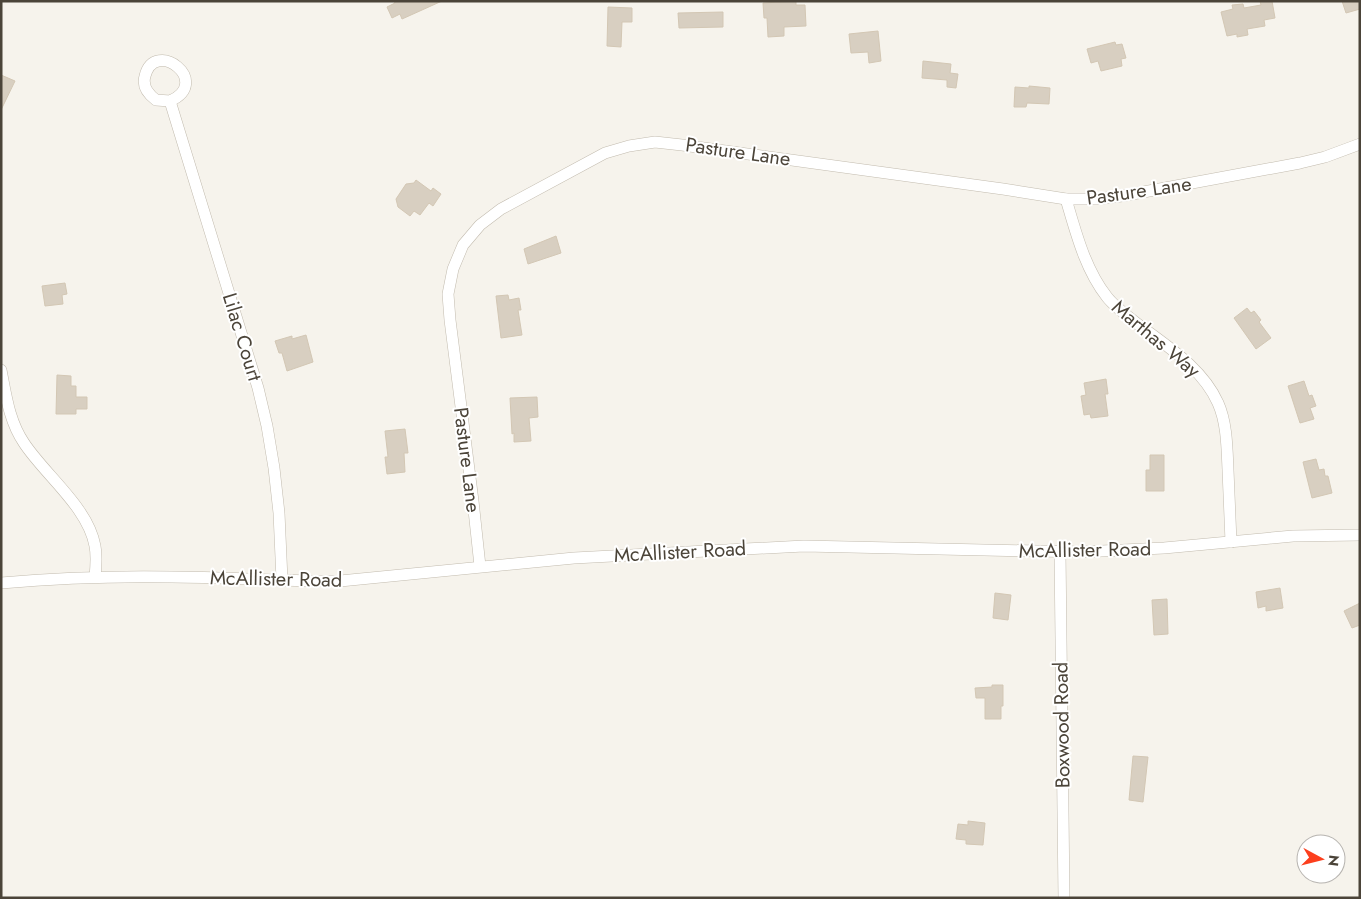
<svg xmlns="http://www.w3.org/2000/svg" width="1361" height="899" font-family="Jost,sans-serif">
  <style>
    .building { fill: #d8cfc1; stroke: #d3c7b4 }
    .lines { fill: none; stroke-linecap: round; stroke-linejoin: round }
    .street-casing { stroke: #c2bbae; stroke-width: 12 }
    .street { stroke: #fff; stroke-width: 11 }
    .labels { text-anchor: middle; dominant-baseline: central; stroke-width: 4; stroke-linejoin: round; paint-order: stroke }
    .street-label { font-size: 20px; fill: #4b4439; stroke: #fff }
  </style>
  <rect width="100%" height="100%" fill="#f6f3ec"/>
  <!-- building -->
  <g class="building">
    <path d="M394 1H442L402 19 400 14 392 18 387 7 395 3Z"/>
    <path d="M796 1V5H805L806 26 784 27V36L768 37 767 18H764L763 3Z"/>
    <path d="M1260 1H1272L1275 18 1264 20 1265 26 1247 29 1248 35 1237 37V34L1227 36 1221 12 1233 9 1232 5 1243 4 1244 8 1261 5Z"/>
    <path d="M1342 1H1360V9L1346 13Z"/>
    <path d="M608 7 632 8V22H622L621 47 607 46Z"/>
    <path d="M723 12V27L679 28 678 13Z"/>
    <path d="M878 31 881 61 869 63 868 52 851 53 849 34Z"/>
    <path d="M1115 42 1116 45 1122 44 1126 58 1121 59 1122 66 1101 71 1098 61 1091 63 1087 49Z"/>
    <path d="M923 61 951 64 950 73 958 74 956 88 947 87V80L922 78Z"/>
    <path d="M1 75 15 81 1 110Z"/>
    <path d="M1029 86 1050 88 1049 104 1027 103 1026 107H1014L1015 87 1029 88Z"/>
    <path d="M416 180 431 191 433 188 441 194 433 206 429 203 420 215 414 211 410 216 398 207 396 199 406 184 414 183Z"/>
    <path d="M556 236 561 253 528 264 524 249Z"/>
    <path d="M65 283 67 294 62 295 63 304 45 306 42 286Z"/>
    <path d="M508 295 509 300 519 298 521 310H518L522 335 501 338 496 296Z"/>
    <path d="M1247 308 1251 313 1254 311 1261 320 1259 322 1271 338 1256 349 1234 318Z"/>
    <path d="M306 335 313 362 287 371 282 353H279L275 341 292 336V339Z"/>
    <path d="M57 375 71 376V386H76V397H87V409H76V414H56Z"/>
    <path d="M1106 379 1108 394H1105L1108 416 1091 418 1090 414 1084 415 1081 396 1086 395 1084 383Z"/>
    <path d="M1304 381 1309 396 1312 395 1316 406 1310 408 1314 419 1300 423 1288 386Z"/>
    <path d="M537 397 538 417 529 418 531 441 514 442V433L512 434 510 398Z"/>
    <path d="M405 429 408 453H404L405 472 387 474 385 457H388L385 431Z"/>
    <path d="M1150 455H1164V491H1146V470H1150Z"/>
    <path d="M1316 459 1319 470 1324 469 1325 476H1328L1332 493 1312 498 1303 462Z"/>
    <path d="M1280 588 1283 608 1266 611V606L1258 608 1256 592Z"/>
    <path d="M995 593 1011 595 1008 620 993 618Z"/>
    <path d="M1167 599 1168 634 1154 635 1152 600Z"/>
    <path d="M1360 603V625L1352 628 1344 611Z"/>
    <path d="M992 685H1003V706H1001V719H985V698H976L975 688 992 687Z"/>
    <path d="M1133 756 1148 757 1143 802 1129 800Z"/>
    <path d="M968 821 985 823 983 845 966 844V840L956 839 958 824 968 825Z"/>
  </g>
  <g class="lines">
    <!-- street casing -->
    <g class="street-casing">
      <g id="street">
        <path d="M170 101 156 100C148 94 142 86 145 76 155 37 213 82 170 101L258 388 267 426 274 468 279 513 282 580"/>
        <path d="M1066 199C1076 233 1085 269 1107 297 1114 306 1126 315 1135 322 1165 345 1202 367 1218 403 1227 423 1227 448 1228 470 1229 494 1230 518 1231 542"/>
        <path d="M1 370C6 395 9 421 24 443 45 475 88 507 95 546 97 556 96 567 95 577"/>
        <path d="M1060 552 1064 898"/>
        <path d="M480 566 473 501 450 320 448 294 453 269 463 245 480 225 501 209 605 153 629 146 655 142 682 145 1003 189 1066 199H1097L1122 196 1300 163 1325 157 1360 144"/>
        <path d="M1 583C58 578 115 576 172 577 228 577 284 582 340 581L574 558 804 546 1081 552 1164 548 1293 536 1360 535"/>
      </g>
    </g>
    <!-- street -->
    <use href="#street" class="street"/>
  </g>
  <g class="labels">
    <!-- street labels -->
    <g class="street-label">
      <text transform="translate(738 152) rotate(8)">Pasture Lane</text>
      <text transform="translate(1139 191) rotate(-8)">Pasture Lane</text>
      <text transform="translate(242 337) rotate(73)">Lilac Court</text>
      <text transform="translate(1156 339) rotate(40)">Marthas Way</text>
      <text transform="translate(467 460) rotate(83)">Pasture Lane</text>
      <text transform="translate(1085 550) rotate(-1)">McAllister Road</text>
      <text transform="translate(680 552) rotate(-3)">McAllister Road</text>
      <text transform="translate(276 579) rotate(1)">McAllister Road</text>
      <text transform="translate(1062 725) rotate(-91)">Boxwood Road</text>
    </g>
  </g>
  <!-- border -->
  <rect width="1361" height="899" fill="none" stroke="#4b4439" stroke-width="5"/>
  <!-- north arrow -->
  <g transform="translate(1321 859) rotate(97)"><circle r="24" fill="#ffffff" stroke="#b7b4b0"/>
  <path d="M0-4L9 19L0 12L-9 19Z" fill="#fc3f1d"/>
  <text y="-8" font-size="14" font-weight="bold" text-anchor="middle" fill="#4b4439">N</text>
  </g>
</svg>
